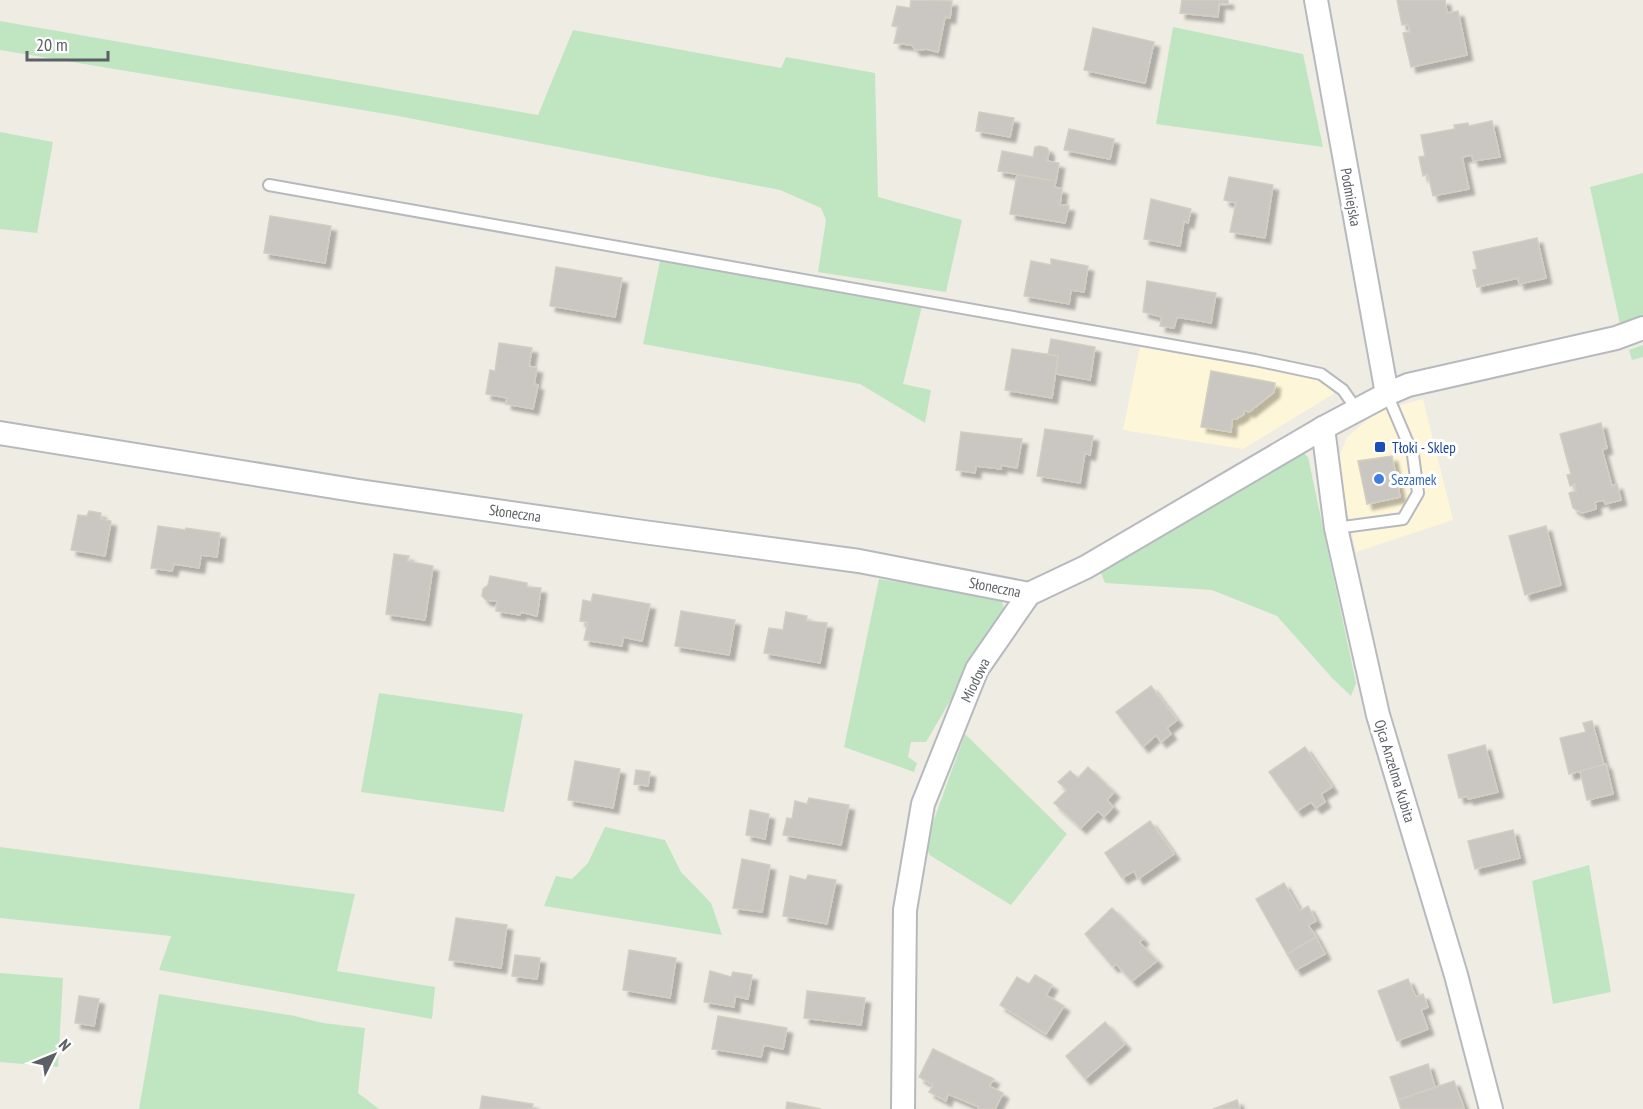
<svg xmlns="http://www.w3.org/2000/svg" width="1643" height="1109" font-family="'PT Sans Narrow',sans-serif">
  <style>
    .commercial { fill: #fef6d9 }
    .green { fill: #c0e6c1 }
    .building { fill: #cac6c1; stroke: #d3cec2; stroke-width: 1.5; filter: url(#shadow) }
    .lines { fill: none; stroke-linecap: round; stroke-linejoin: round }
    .lane-casing { stroke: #b6b9be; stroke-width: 14 }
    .street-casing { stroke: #b6b9be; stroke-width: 26 }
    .lane { stroke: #fff; stroke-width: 10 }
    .street { stroke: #fff; stroke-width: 22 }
    .transit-dot { fill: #1a4fb4; stroke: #fff; stroke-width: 2 }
    .shop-dot { fill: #3f7fe0; stroke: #fff; stroke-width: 2 }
    .labels { text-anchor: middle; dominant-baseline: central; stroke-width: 6; stroke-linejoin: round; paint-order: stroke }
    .street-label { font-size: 15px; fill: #5c5f65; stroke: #fff }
    .transit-label { font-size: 15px; fill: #164399; stroke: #fff; text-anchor: start }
    .shop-label { font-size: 15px; fill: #366cbe; stroke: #fff; text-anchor: start }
  </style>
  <defs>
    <filter id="shadow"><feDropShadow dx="5.5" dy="5.5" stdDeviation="1.5" flood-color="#0004"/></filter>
  </defs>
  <rect width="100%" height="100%" fill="#efece4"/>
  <!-- commercial -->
  <g class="commercial">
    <path d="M1140 346 1319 378 1335 393 1243 449 1123 430Z"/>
    <path d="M1423 399 1453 520 1356 552 1337 462 1347 437 1378 411Z"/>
  </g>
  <!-- green -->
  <g class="green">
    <path d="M0 21 538 115 573 30 781 68 786 57 875 73 878 197 962 220 946 292 818 272 826 220 821 208 780 190 398 116 0 50Z"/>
    <path d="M1173 27 1303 54 1323 147 1156 124Z"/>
    <path d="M0 132 53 142 37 233 0 229Z"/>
    <path d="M1643 173V316L1620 324 1590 187Z"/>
    <path d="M660 261 922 306 903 384 931 390 925 423 860 384 643 344Z"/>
    <path d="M1643 345V357L1632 360 1629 350Z"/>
    <path d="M1300 450 1308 457 1356 683 1351 696 1333 679 1277 616 1212 590 1105 583 1101 573Z"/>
    <path d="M879 579 991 596 1002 601 1004 609 926 742H911L908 757 917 763 914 772 844 747Z"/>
    <path d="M379 693 523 714 504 812 361 792Z"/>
    <path d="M965 734 1067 834 1011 905 931 856 924 847Z"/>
    <path d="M605 827 665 840 681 872 711 903 722 935 544 906 556 876 572 879 588 863Z"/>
    <path d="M0 847 355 894 337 971 435 987 432 1019 159 970 171 936 0 918Z"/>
    <path d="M1589 865 1611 992 1553 1004 1532 881Z"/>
    <path d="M0 973 63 978 58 1067 0 1062Z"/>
    <path d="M159 994 295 1016 323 1023 365 1028 358 1093 379 1109H139Z"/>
  </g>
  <!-- building -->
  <g class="building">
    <path d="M911 0 952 1 950 18 945 17 938 52 926 49 921 50H915L912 45 894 43 898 27 892 26 897 6 910 8Z"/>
    <path d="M1182 0H1228V4L1219 3 1218 17 1180 13Z"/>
    <path d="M1397 0H1445L1447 13 1458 11 1467 55 1411 67 1403 33 1410 32 1408 24 1402 25Z"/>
    <path d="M1093 28 1154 42 1145 83 1084 70Z"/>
    <path d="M979 112 1014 118 1010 137 976 131Z"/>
    <path d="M1492 121 1500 157 1473 161 1472 155 1462 157 1469 189 1433 196 1428 174 1423 176 1419 157 1425 156 1421 135 1455 129 1454 125 1468 123 1469 126Z"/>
    <path d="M1069 129 1114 139 1110 159 1064 150Z"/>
    <path d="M1039 146 1047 148 1049 152 1047 161 1059 163 1056 181 998 171 1002 151 1033 157 1035 147Z"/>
    <path d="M1017 175 1056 181 1054 187 1062 189 1060 205 1069 206 1065 223 1010 214Z"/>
    <path d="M1229 177 1273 185 1265 238 1230 232 1236 203 1224 200Z"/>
    <path d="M1151 199 1191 209 1188 223 1184 221 1180 246 1144 239Z"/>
    <path d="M270 216 331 226 325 263 264 253Z"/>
    <path d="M1537 238 1546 278 1519 284 1518 278 1477 287 1473 270 1477 269 1473 252Z"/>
    <path d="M1051 259 1088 266 1084 292 1071 290 1069 304 1024 296 1031 261 1051 265Z"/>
    <path d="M556 267 622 278 615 317 550 306Z"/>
    <path d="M1147 281 1216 293 1211 323 1177 317 1174 328 1160 326 1162 317 1143 312Z"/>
    <path d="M1051 339 1095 347 1090 380 1056 374 1058 356 1048 355Z"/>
    <path d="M499 343 532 348 529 366 537 368 534 384 538 385 533 409 506 404 507 398 486 394 490 370 495 371Z"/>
    <path d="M1012 349 1058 356 1052 398 1005 390Z"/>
    <path d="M1211 371 1275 383 1274 392 1249 412 1244 410V414L1236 419H1232L1231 432 1201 427Z"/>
    <path d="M1601 423 1607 448 1602 450 1612 486 1617 484 1621 500 1605 504 1604 500 1595 502 1596 509 1582 513 1573 508 1569 493 1576 491 1575 484 1570 486 1567 475 1571 474 1560 434Z"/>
    <path d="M1045 429 1093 436 1090 455 1085 453 1080 483 1037 476Z"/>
    <path d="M961 432 1022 439 1017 468 1001 465V469L976 466 975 473 956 470Z"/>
    <path d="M1392 456 1400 497 1367 504 1358 461Z"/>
    <path d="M89 511 101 513 100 519 111 521 105 556 71 550 78 515 87 516Z"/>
    <path d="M158 526 185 530 186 528 220 533 217 557 201 555 199 568 174 564 172 571 151 568Z"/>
    <path d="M1546 526 1561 585 1525 595 1509 536Z"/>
    <path d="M394 554 409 556 407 561 433 566 425 620 386 614Z"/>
    <path d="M490 576 527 583V587L541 588 537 616 521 612 520 615 496 611 497 601 486 600 482 596 483 589 488 585Z"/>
    <path d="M593 594 650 604 642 641 623 637 622 646 584 640 588 622 580 621 583 600 591 602Z"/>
    <path d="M681 611 735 620 729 655 675 646Z"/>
    <path d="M786 612 807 616 806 621 827 623 820 663 764 653 769 628 783 630Z"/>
    <path d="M1151 686 1177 720 1167 728 1171 734 1161 742 1156 735 1143 747 1116 712Z"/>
    <path d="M1592 721 1604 765 1569 774 1560 738 1586 732 1583 723Z"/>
    <path d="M1485 745 1498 792 1468 799 1467 796 1459 798 1448 755Z"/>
    <path d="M1305 747 1332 787 1321 794 1325 802 1316 808 1311 802 1297 811 1269 772Z"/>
    <path d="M575 761 620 769 613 808 568 800Z"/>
    <path d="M1606 764 1613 794 1587 800 1580 771Z"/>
    <path d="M1088 767 1114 792 1107 800 1113 807 1104 817 1098 811 1081 828 1054 803 1067 790 1058 782 1070 771 1078 778Z"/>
    <path d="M636 770 650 772 648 786 634 784Z"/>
    <path d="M809 798 849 805 841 845 783 835 787 818 792 819 795 801 807 804Z"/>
    <path d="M750 810 769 814 765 839 746 835Z"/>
    <path d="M1150 821 1174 854 1138 879 1134 871 1122 878 1105 853Z"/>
    <path d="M1513 830 1520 858 1475 869 1468 841Z"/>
    <path d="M742 859 770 865 762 912 733 908Z"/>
    <path d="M808 875 836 880 827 924 783 916 790 876 806 880Z"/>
    <path d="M1284 883 1300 911 1308 906 1316 921 1308 925 1316 937 1287 954 1256 899Z"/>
    <path d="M1112 908 1143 939 1139 942 1157 961 1132 981 1116 964 1113 967 1085 934Z"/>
    <path d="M456 918 507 925 501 968 449 960Z"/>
    <path d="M1316 937 1325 954 1296 970 1287 954Z"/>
    <path d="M629 950 676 958 670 998 623 990Z"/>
    <path d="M515 955 540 958 537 979 512 976Z"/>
    <path d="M710 971 731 977 733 972 752 975 748 999 735 996 734 1007 704 1002Z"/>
    <path d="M1035 975 1052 985 1046 995 1064 1006 1046 1034 1000 1005 1017 977 1029 984Z"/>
    <path d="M1408 979 1416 997 1423 994 1428 1007 1421 1010 1428 1029 1397 1041 1378 991Z"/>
    <path d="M807 991 865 998 861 1025 804 1018Z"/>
    <path d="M79 996 99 999 94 1026 75 1023Z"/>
    <path d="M718 1016 787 1028 783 1049 764 1045 761 1057 712 1049Z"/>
    <path d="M1105 1022 1125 1044 1085 1079 1066 1056Z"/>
    <path d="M933 1049 994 1079 989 1086 1003 1093 995 1109H978L979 1107 948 1094 946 1101 929 1092 933 1085 919 1077Z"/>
    <path d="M1428 1064 1435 1087 1398 1100 1390 1077Z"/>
    <path d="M1454 1081 1464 1108 1459 1109H1401L1398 1100Z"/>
    <path d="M482 1096 533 1104 532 1109H480Z"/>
    <path d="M1237 1100 1240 1109H1213Z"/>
    <path d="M787 1102 821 1109H786Z"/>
  </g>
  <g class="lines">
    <!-- lane casing -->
    <g class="lane-casing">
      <g id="lane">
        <path d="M269 185 1255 360 1321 374 1343 390 1357 410"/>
        <path d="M1336 528 1403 519 1418 493 1413 455 1387 394"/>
      </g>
    </g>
    <!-- street casing -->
    <g class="street-casing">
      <g id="street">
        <path d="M1316 0 1387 394"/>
        <path d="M1323 428 1336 528 1378 715 1456 975 1491 1109"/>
        <path d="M0 433 359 491 636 531 859 561 1029 594"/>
        <path d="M903 1109 905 910 923 804 977 669 1029 594 1086 567 1323 428 1387 394 1408 385 1616 338 1643 328"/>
      </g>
    </g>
    <!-- lane -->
    <use href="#lane" class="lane"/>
    <!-- street -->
    <use href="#street" class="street"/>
  </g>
  <!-- markers -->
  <rect class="transit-dot" x="1374" y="441" width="12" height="12" rx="3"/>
  <circle class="shop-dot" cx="1379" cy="479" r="6"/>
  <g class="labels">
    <!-- street labels -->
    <g class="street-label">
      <text transform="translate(1351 197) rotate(80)">Podmiejska</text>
      <text transform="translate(515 513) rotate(8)">Słoneczna</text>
      <text transform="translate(995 587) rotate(11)">Słoneczna</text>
      <text transform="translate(975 680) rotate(-64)">Miodowa</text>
      <text transform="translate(1395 771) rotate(73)">Ojca Anzelma Kubita</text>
    </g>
    <!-- transit labels -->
    <g class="transit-label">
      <text x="1392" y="447">Tłoki - Sklep</text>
    </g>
    <!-- shop labels -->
    <g class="shop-label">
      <text x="1391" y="479">Sezamek</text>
    </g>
  </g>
  <!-- north arrow -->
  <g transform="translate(54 1055) rotate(47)" stroke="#ffffff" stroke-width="4.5" paint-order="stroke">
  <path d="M0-4.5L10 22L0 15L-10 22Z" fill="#5c5f65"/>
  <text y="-9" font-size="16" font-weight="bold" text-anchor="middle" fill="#5c5f65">N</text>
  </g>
  <!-- scale -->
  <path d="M27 51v9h81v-9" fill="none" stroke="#5c5f65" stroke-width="3"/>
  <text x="36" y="51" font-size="18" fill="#5c5f65" stroke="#ffffff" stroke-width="4.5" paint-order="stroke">20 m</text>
</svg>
